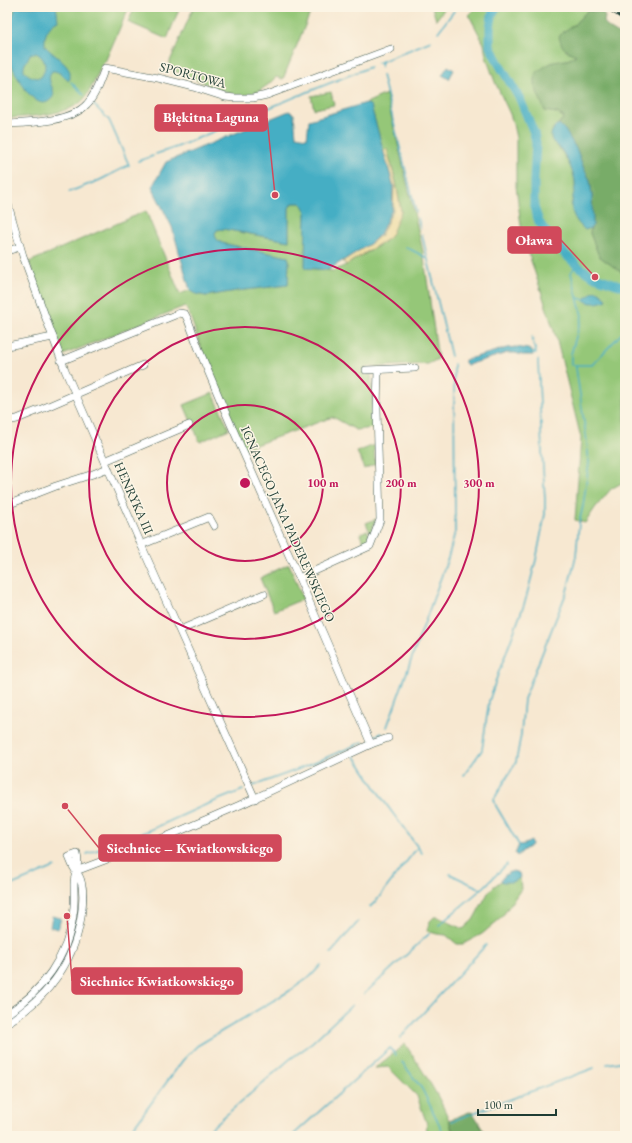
<svg xmlns="http://www.w3.org/2000/svg" width="632" height="1143" viewBox="0 0 632 1143" font-family="'EB Garamond',serif">
  <rect width="100%" height="100%" fill="#fcf5e5"/>
  <filter id="ink" filterUnits="userSpaceOnUse"><feTurbulence type="fractalNoise" baseFrequency=".025" numOctaves="2"/><feDisplacementMap in="SourceGraphic" scale="8" xChannelSelector="R" yChannelSelector="G"/><feConvolveMatrix kernelMatrix="1 2 1 2 8 2 1 2 1" color-interpolation-filters="sRGB"/></filter>
  <filter id="wash" filterUnits="userSpaceOnUse"><feTurbulence type="fractalNoise" baseFrequency=".012" numOctaves="4" result="noise"/><feDisplacementMap in="SourceGraphic" scale="16" xChannelSelector="R" yChannelSelector="G"/><feGaussianBlur stdDeviation="0.9" result="paint"/><feColorMatrix in="noise" values="0 0 0 0 0 0 0 0 0 0 0 0 0 0 0 0 0 1.4 0 .05"/><feComposite in="paint" operator="in"/></filter>
  <g filter="url(#wash)">
    <rect width="100%" height="100%" fill="#f7e8d1"/>
    <g fill="#95c778" stroke="#5a8256">
      <path d="M7,7H129L105,62L103,63C97,75 92,89 84,99C71,115 27,117 7,118Z"/>
      <path d="M135,7H180L167,39L128,22Z"/>
      <path d="M194,7H309L308,10L311,11L283,79L276,77L269,84L259,91L247,95H234L167,68L192,11Z"/>
      <path d="M432,7H446L436,20Z"/>
      <path d="M476,7H587L593,11H587L574,25L563,32L566,51L576,54C570,60 566,61 558,60L545,111L557,113L564,118L553,128L552,140C563,151 577,173 575,188C575,194 573,199 571,204L585,230L591,228L590,233L599,256L625,275V481L611,489L595,508L585,523L575,520L581,438L556,337L522,233L516,186V138L513,124L510,114L495,82L486,57L484,44L469,15Z"/>
      <path d="M331,92L334,105L314,109L311,96Z"/>
      <path d="M386,94L423,251L438,359L428,364L365,367V373L371,375L374,428L356,430L333,417L244,449L214,383L211,363L203,353L190,316L185,306L63,355L29,262L146,211L180,294L190,290L196,294L206,296L236,291L288,285L289,260L288,257L221,243L216,239L215,233L217,230L223,229L289,241V208L292,203H301L306,211L305,268L333,271L346,265L383,243L401,211L396,182L387,149L383,150L371,106L366,103Z"/>
      <path d="M213,393L229,429L200,442L184,405Z"/>
      <path d="M374,445L375,464L364,469L361,462L363,461L362,460H361L357,452Z"/>
      <path d="M376,519L371,532H370L366,523Z"/>
      <path d="M367,530L370,537L368,543L365,545L360,534Z"/>
      <path d="M289,564L303,599L274,611L260,578Z"/>
      <path d="M508,876L520,878L521,889L501,918L482,934L463,944H457L446,935L437,934L427,931L430,921L434,917H438L463,929L473,920L488,893L493,887Z"/>
      <path d="M405,1044C417,1062 454,1116 452,1136H426L427,1124L417,1096L388,1067L375,1068Z"/>
    </g>
    <g fill="#78ac68" stroke="#4c744e">
      <path d="M587,11H599L603,13L605,17L604,22L609,28L625,38V275L599,256L590,233L591,228L593,225L592,196L590,180L584,169L577,150L565,130L559,124L564,117L557,113L545,111L535,87V74C540,70 546,65 551,63C561,59 567,63 576,55C564,49 563,50 559,37L563,32L574,25Z"/>
      <path d="M472,1111L487,1136H452L453,1132L449,1120Z"/>
    </g>
    <path fill="#eeda9e" stroke="#868c69" d="M387,149L396,183L401,211L392,233L389,238L346,265L343,261L371,243L381,235L393,210L394,186L383,150Z"/>
    <g fill="#45aec4" stroke="#32767c" fill-rule="evenodd">
      <path d="M16,7H56L57,11L58,21C48,26 44,34 45,46C51,53 67,63 70,72C70,74 70,77 70,79L68,81C66,77 57,70 52,71C43,83 62,92 49,101C33,113 11,67 8,55C7,53 7,49 7,46C6,31 11,21 16,7ZM36,53C46,58 48,69 40,78C32,78 20,73 25,64C26,61 29,58 30,54Z"/>
      <path d="M493,7H501L494,19L492,28L488,27V15Z"/>
      <path d="M448,66L454,70L449,79L442,75Z"/>
      <path d="M366,103L371,106L393,185L392,209L380,234L371,243L328,270L305,268L306,212L301,203H292L289,208V241L223,229L217,230L215,233L216,239L222,243L288,257L289,260L288,285L236,291L206,296L196,294L190,290L172,227L152,187L166,162L289,111L294,114L296,136L307,138L309,120Z"/>
      <path d="M559,124L565,130L577,150L584,169L590,180L592,196V203L593,218V225L591,228L585,230C577,223 570,213 572,203C573,190 578,188 573,173C570,165 565,155 560,148C558,146 555,144 553,142C548,135 553,128 559,124Z"/>
      <path d="M597,291L601,293L607,300C600,303 590,305 584,300L593,292Z"/>
      <path d="M516,347L528,349L532,351L533,355H522L515,353H507L467,365L465,363V360L468,359L507,348Z"/>
      <path d="M531,841L532,845L524,850L517,856L515,854L519,845L525,844Z"/>
      <path d="M513,871L519,873L520,877C516,883 509,882 502,882L501,880C504,875 508,873 513,871Z"/>
      <path d="M52,916L61,918L58,929L50,927Z"/>
    </g>
    <g fill="none" stroke-linecap="round" stroke-linejoin="round">
      <g stroke="#45aec4" stroke-width="1.5">
        <path d="M438,32L454,11"/>
        <path d="M378,63L431,41"/>
        <path d="M381,67L382,61"/>
        <path d="M382,75L416,212"/>
        <path d="M71,82L84,95"/>
        <path d="M156,154L177,147L295,97L370,67"/>
        <path d="M138,161L153,156"/>
        <path d="M69,192L100,180L129,165L109,120L93,104"/>
        <path d="M418,218L420,228"/>
        <path d="M422,235L451,356"/>
        <path d="M406,247L427,258"/>
        <path d="M578,298L585,300"/>
        <path d="M532,337L536,353H532"/>
        <path d="M575,365H592L622,333L625,332"/>
        <path d="M7,512L14,509"/>
        <path d="M387,727L448,558L455,532L454,364"/>
        <path d="M375,736L382,733"/>
        <path d="M354,755L386,804L422,853"/>
        <path d="M464,775L482,750L489,701L498,674L505,656L525,602L536,560L545,514V499L542,452L538,360"/>
        <path d="M253,786L299,769L363,742"/>
        <path d="M519,845L496,806L494,799L516,762L521,734L524,699L567,591L576,556L579,523L583,506L589,463L587,442L576,368L575,365H571V354L582,316L571,273L576,264"/>
        <path d="M87,854L150,830L203,806L243,790"/>
        <path d="M450,874L481,889"/>
        <path d="M7,887L55,867"/>
        <path d="M370,907L377,900L417,848"/>
        <path d="M439,925L485,886L507,864"/>
        <path d="M331,953L358,922"/>
        <path d="M364,994L429,934"/>
        <path d="M400,1038L486,945"/>
        <path d="M402,1062L422,1089L445,1136"/>
        <path d="M607,1064L625,1061"/>
        <path d="M452,1121L594,1068"/>
        <path d="M127,1136L183,1060L197,1046L291,990L311,976L321,965"/>
        <path d="M202,1136L290,1059L307,1047L352,1005"/>
        <path d="M292,1136L390,1048L396,1055"/>
      </g>
      <path stroke="#45aec4" stroke-width="9" d="M497,7L493,12L490,27V46L499,64L520,99L534,133L536,143L534,180V207L539,222L549,236L566,255L579,267L595,277L619,285H625"/>
    </g>
  </g>
  <g filter="url(#ink)">
    <g fill="none" stroke-linecap="round" stroke-linejoin="round">
      <defs>
        <g id="minor">
          <path d="M7,124C30,123 71,122 87,104C96,95 100,80 105,68L158,78L194,87L225,97L235,98H253L267,95L391,49"/>
          <path d="M7,201L23,256L65,370L147,558L255,799"/>
          <path d="M7,251L20,247"/>
          <path d="M7,346L53,337"/>
          <path d="M61,361L175,315L179,313L185,314L188,320L200,352L224,409L299,578L371,744"/>
          <path d="M366,370L415,368"/>
          <path d="M7,421L17,419L44,408L143,365"/>
          <path d="M105,461L189,425"/>
          <path d="M7,505L56,486L93,474L108,468"/>
          <path d="M141,545L209,517L214,526"/>
          <path d="M299,578L370,546L380,520L377,409L378,370"/>
          <path d="M180,630L264,594"/>
          <path d="M76,871L168,836L240,805L371,744L388,738"/>
          <path d="M7,1014C42,992 68,956 73,915C75,905 74,895 74,884C74,872 80,868 77,854L69,857C71,861 72,865 74,868C77,873 80,876 81,881C84,891 83,900 82,909C77,959 49,997 7,1023"/>
        </g>
      </defs>
      <use href="#minor" stroke="#3f574c" stroke-width="8"/>
      <use href="#minor" stroke="#fff" stroke-width="7"/>
      <defs>
        <path id="rail" d="M606,7L625,20"/>
      </defs>
      <use href="#rail" stroke="#1f3d34" stroke-width="3"/>
      <use href="#rail" stroke="#fcf5e5" stroke-width="1.5" stroke-dasharray="4.5" stroke-linecap="butt"/>
    </g>
  </g>
  <g fill="none" stroke="#c2185b" stroke-width="2">
    <circle cx="245" cy="483" r="78"/>
    <circle cx="245" cy="483" r="156"/>
    <circle cx="245" cy="483" r="234"/>
  </g>
  <g text-anchor="middle" dominant-baseline="central" stroke-width="3" stroke-linejoin="round" paint-order="stroke">
    <g font-size="13" fill="#1f3d34" stroke="#fcf5e5">
      <text transform="translate(193 75) rotate(15)">SPORTOWA</text>
      <text transform="translate(134 498) rotate(66)">HENRYKA III</text>
      <text transform="translate(288 524) rotate(66)">IGNACEGO JANA PADEREWSKIEGO</text>
    </g>
  </g>
  <circle cx="245" cy="483" r="6" fill="#c2185b" stroke="#fcf5e5" stroke-width="2"/>
  <g font-size="12" text-anchor="middle" font-weight="bold" fill="#c2185b" stroke="#fcf5e5" stroke-width="3" stroke-linejoin="round" paint-order="stroke">
    <text x="323" y="487">100 m</text>
    <text x="401" y="487">200 m</text>
    <text x="479" y="487">300 m</text>
  </g>
  <path fill="none" stroke="#d1495b" stroke-width="1.5" d="M275 195L267 118M595 277L561 240M65 806L99 848M67 916L72 981"/>
  <g fill="#d1495b" stroke="#fcf5e5" stroke-width="1.5">
    <circle cx="275" cy="195" r="4"/>
    <circle cx="595" cy="277" r="4"/>
    <circle cx="65" cy="806" r="4"/>
    <circle cx="67" cy="916" r="4"/>
  </g>
  <g fill="#d1495b" stroke="#d1495b" stroke-width="1.5">
    <rect x="155" y="105" width="112" height="26" rx="4"/>
    <rect x="508" y="227" width="53" height="26" rx="4"/>
    <rect x="99" y="835" width="182" height="26" rx="4"/>
    <rect x="72" y="968" width="170" height="26" rx="4"/>
  </g>
  <g font-size="14" text-anchor="middle" font-weight="bold" fill="#fff">
    <text x="211" y="122">Błękitna Laguna</text>
    <text x="534" y="245">Oława</text>
    <text x="190" y="853">Siechnice – Kwiatkowskiego</text>
    <text x="157" y="986">Siechnice Kwiatkowskiego</text>
  </g>
  <rect width="632" height="1143" fill="none" stroke="#fcf5e5" stroke-width="24"/>
  <path d="M478 1109v6h78v-6" fill="none" stroke="#1f3d34" stroke-width="2"/>
  <text x="484" y="1109" font-size="12" fill="#1f3d34" stroke="#fcf5e5" stroke-width="3" paint-order="stroke">100 m</text>
</svg>
